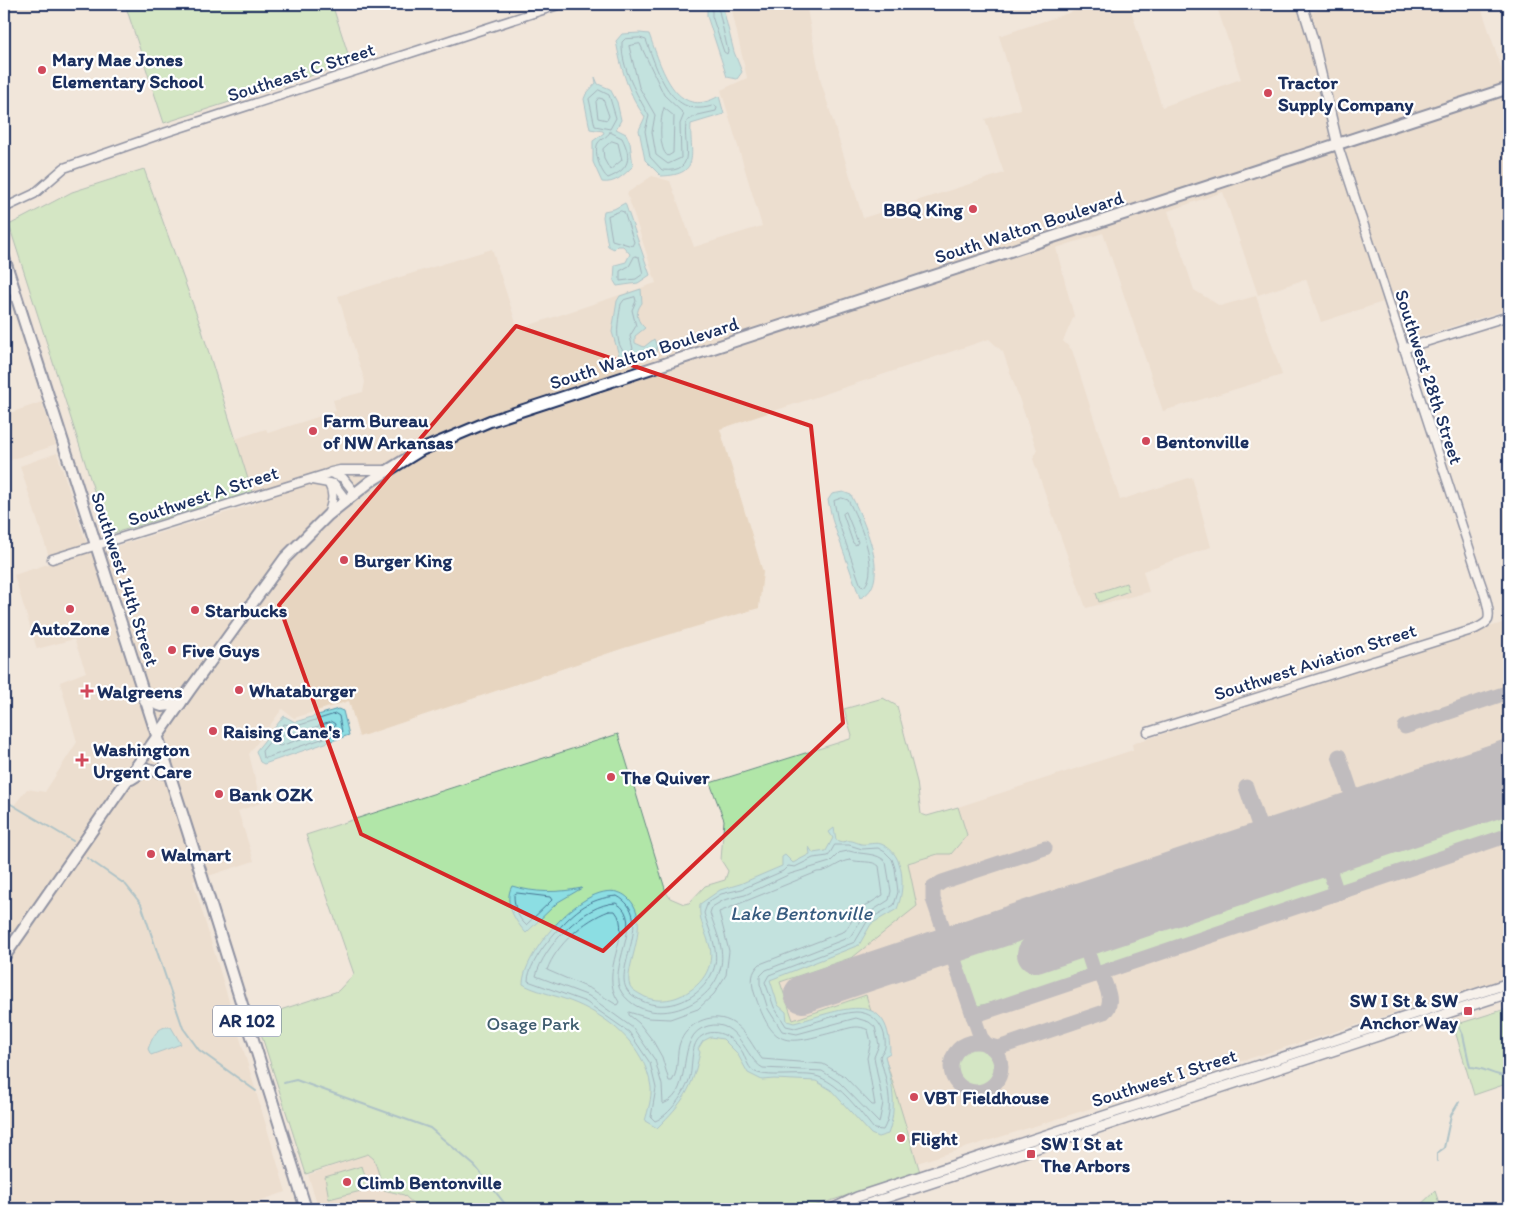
<svg xmlns="http://www.w3.org/2000/svg" width="1513" height="1213" viewBox="0 0 1513 1213" font-family="Itim,sans-serif">
  <rect width="100%" height="100%" fill="#f1e6da"/>
  <filter id="ink" filterUnits="userSpaceOnUse"><feTurbulence type="fractalNoise" baseFrequency=".02" numOctaves="2"/><feDisplacementMap in="SourceGraphic" scale="10" xChannelSelector="R" yChannelSelector="G"/><feConvolveMatrix kernelMatrix="1 2 1 2 8 2 1 2 1" color-interpolation-filters="sRGB"/></filter>
  <g filter="url(#ink)">
    <g fill="#e7d5c0">
      <path d="M727,4H806L821,82L863,218L1004,173L985,119L1021,109L999,36L1096,4H1129L1162,107L1241,79L1216,4H1295L1299,17L1337,4H1480L1506,82H1509V309L1396,344L1383,302L1321,322L1306,279L1258,295L1223,192L1168,211L1194,290L1220,306L1256,296L1282,375L1163,411L1103,233L1056,248L1074,316L1063,341L1072,350L1120,500L1192,477L1211,547L1143,571L1149,592L1086,608L1033,459L1037,450L1003,352L989,339L720,429L763,572L759,608L624,648L359,737L349,701L294,718L282,709L249,754L261,803L238,811L254,861L193,881L286,1192L234,1209H4V818L27,789L45,792L77,742L60,682L86,672L74,639L37,649L14,575L51,563L20,466L57,453L90,554L255,504L235,439L266,429L268,433L336,411L333,400L363,392L365,382L338,296L492,249L518,329L656,283L627,193L652,176L670,181L694,247L762,226L721,90L747,78L731,6Z"/>
      <path d="M42,402L56,445L4,462V415Z"/>
      <path d="M1505,622L1509,635V977L917,1163L866,995L793,1020L780,982L853,957L908,864L938,854H951L967,835L958,807L1133,750L1132,744Z"/>
      <path d="M368,1154L374,1159L384,1190L404,1195L419,1209H319L308,1175Z"/>
    </g>
    <g fill="#b1e6a8" stroke="#668a83">
      <path d="M125,4H332L351,63L164,123Z"/>
      <path d="M144,169L200,324L252,492L114,533L108,531L105,525L9,225L72,192Z"/>
      <path d="M1126,583L1129,591L1099,602L1096,593Z"/>
      <path d="M883,698L897,706L917,782L921,814L927,816L958,807L967,835L951,854H938L908,863L917,906L853,957L780,982L793,1020L866,995L920,1172L805,1209H419L404,1195L384,1190L374,1159L368,1154L306,1174L256,1018L338,991L354,974L306,835L618,734L666,892L670,898L684,904L689,903L705,886L725,880L728,871L721,860L724,820L710,783L850,739L852,735L844,709Z"/>
      <path d="M1509,766V831L1011,998L978,1006C969,993 959,975 962,959L983,943Z"/>
      <path d="M1509,1008V1083L1474,1095L1452,1021L1458,1019L1461,1023Z"/>
      <circle cx="976" cy="1067" r="21"/>
      <path d="M362,1166L369,1189L329,1199L325,1177Z"/>
      <path d="M1435,1191L1439,1203L1432,1209H1416Z"/>
    </g>
    <g fill="#8cdee3" stroke="#5f98ae">
      <path d="M709,4H720L723,8L734,52L742,72L737,79L727,77L707,16V6Z"/>
      <path d="M640,33L649,34C661,66 675,122 719,96L724,114L691,124C689,152 703,175 661,176L645,160L639,130L645,117C628,94 621,68 616,41L622,34Z"/>
      <path d="M595,77L598,84L610,89L617,102L621,120L616,129L626,134L630,143L633,166C624,175 615,184 602,182L593,162V141L604,133L603,131L590,129L584,99L586,94L596,83Z"/>
      <path d="M625,203L650,275L638,283L617,286L614,281L615,265L626,262L630,254L623,246H617L614,249L608,246L603,217L604,211L614,209Z"/>
      <path d="M641,289L642,303C635,312 636,320 645,328L635,336V343L644,347L654,339L657,347L656,352L636,354L625,359L619,355L612,332L617,301L620,296Z"/>
      <path d="M843,492L851,495C862,517 894,584 860,598L833,522L828,500L832,494Z"/>
      <path d="M338,709L343,711L349,735L264,764L260,762L256,751L284,716L295,722Z"/>
      <path d="M834,828L836,840L843,842C851,839 854,842 861,844C868,845 875,842 881,844C906,853 905,890 897,909L871,924L859,945L770,980L778,1005L786,1012L787,1021L794,1023C837,1012 890,985 890,1053L885,1056C892,1083 898,1107 888,1134L878,1137L871,1134L831,1090L816,1081L774,1079L762,1080L748,1073L737,1053L723,1039L711,1037L703,1041L698,1049L700,1052C692,1090 684,1101 657,1128L645,1121C648,1110 652,1098 651,1087C645,1045 607,1015 570,1001C558,996 531,990 523,984C523,949 603,858 633,904C649,929 623,970 630,986C633,991 640,994 645,997C654,1001 665,1001 675,998C696,991 715,972 710,947C706,932 698,920 700,904L720,890L740,884L782,866V857L785,855L793,863L810,854L809,847L813,853L826,851L833,838L829,832Z"/>
      <path d="M512,886C535,893 557,893 582,888L558,902L526,933C515,921 503,902 512,886Z"/>
      <path d="M165,1027H171L181,1044L151,1055L148,1049C152,1039 155,1030 165,1027Z"/>
    </g>
    <g fill="none" stroke-linecap="round" stroke-linejoin="round">
      <g stroke="#487593" stroke-width="1">
        <path d="M715,6L719,11L728,51L727,54L724,52L712,16V8Z"/>
        <path d="M640,38L646,40C658,72 671,121 715,105L717,108L716,111L698,115L687,121C680,140 701,174 662,170L650,157L645,131L649,116C637,94 621,69 622,42L625,39Z"/>
        <path d="M640,44L664,95L684,114L680,124L681,158L668,164L656,155L652,132L655,115L639,87L629,46Z"/>
        <path d="M599,90L609,95L616,118L610,129L595,126L589,99Z"/>
        <path d="M599,98L603,99L609,116L607,120L598,118L596,102Z"/>
        <path d="M664,108L674,116L673,153L668,156C658,150 660,117 664,108Z"/>
        <path d="M610,132L622,138C632,158 630,169 608,178C601,173 593,152 598,143C601,138 607,138 610,132Z"/>
        <path d="M612,141L618,143L622,160L610,170L604,159L603,149Z"/>
        <path d="M621,211L624,212L634,242L632,246L612,240L608,216Z"/>
        <path d="M635,256L639,257L643,274L636,279L620,281V271L629,266Z"/>
        <path d="M635,297L636,301L632,310L636,326L630,336L633,349L627,354C612,345 619,317 621,304L624,300Z"/>
        <path d="M842,498L848,500C858,519 881,569 864,587L861,586L838,521L834,501Z"/>
        <path d="M846,512L858,542L856,545L853,543L843,514Z"/>
        <path d="M336,714L339,716L342,732L266,758L263,757L262,751L284,724L296,726Z"/>
        <path d="M332,722L335,724L334,728L280,746L277,745L286,731L297,733Z"/>
        <path d="M835,845H849L862,849L878,848L885,852L892,859L895,868L898,892L894,905L868,920L855,942L769,975L765,982L774,1007L786,1026L795,1028C811,1024 842,1012 856,1012C875,1012 887,1029 885,1047C885,1051 881,1052 880,1057C886,1080 896,1108 883,1130L874,1129C859,1111 842,1086 819,1077C803,1071 764,1080 752,1070C748,1066 745,1058 743,1053C735,1039 717,1026 702,1036C690,1043 693,1064 690,1077C686,1092 669,1116 655,1121L651,1117L656,1088L650,1063L629,1032L586,1002L528,981C528,960 564,920 580,909C591,901 604,897 617,896C655,917 615,965 626,988C629,994 635,997 640,1000C667,1014 701,999 713,971C721,953 709,931 704,913L708,902L721,894L742,889L783,871L788,866L795,867L813,858L828,856Z"/>
        <path d="M849,851C862,855 877,852 886,862L891,891L889,900L864,916L850,937L766,970L760,976V984L768,1009L782,1031L797,1034L856,1018L869,1022L875,1027L879,1045L874,1057L883,1103L879,1123L839,1082L822,1071L763,1068C745,1059 739,1018 708,1026C673,1034 696,1092 663,1104L662,1085L655,1060L633,1028L589,996L536,976C543,947 584,904 616,903C647,920 605,970 622,993C647,1028 706,1010 719,973C727,952 716,932 710,913L712,907L724,900L745,895L790,874L830,862L839,853Z"/>
        <path d="M850,860C859,863 873,860 879,866L883,895L859,910L845,931L760,964C751,972 751,981 754,992C774,1053 787,1044 842,1030C852,1027 859,1025 868,1030L871,1042L867,1058L875,1105H872L844,1076L823,1064L762,1059C753,1047 747,1032 733,1023C714,1011 690,1021 681,1040C675,1053 680,1069 672,1081H669L662,1057L653,1041L639,1023L629,1015V1012L648,1018L670,1019L698,1009L714,994L726,975L729,951L719,912L817,872C831,872 838,861 850,860Z"/>
        <path d="M517,893L550,897L552,900L526,925C517,917 514,906 514,895Z"/>
        <path d="M609,911H615C634,934 597,971 619,1002L617,1005L591,989L547,970C556,945 584,920 609,911Z"/>
      </g>
      <g stroke="#5f98ae" stroke-width="2">
        <path d="M4,800L73,841"/>
        <path d="M87,858L126,885L141,904L183,1028L199,1050L256,1091"/>
        <path d="M1459,1027L1463,1035L1470,1067C1484,1067 1495,1077 1509,1076"/>
        <path d="M284,1083L296,1080L430,1128L475,1166L509,1209"/>
        <path d="M1437,1161V1153L1444,1148L1451,1115L1459,1102"/>
      </g>
      <g stroke="#868a9c" stroke-width="15">
        <path d="M1405,727L1509,692"/>
        <path d="M1339,756L1368,842"/>
        <path d="M1246,787L1264,840"/>
        <path d="M1045,848L942,882L933,888V899L981,1038L987,1045L998,1048L1104,1012C1116,1003 1105,985 1101,973"/>
        <path d="M1325,857L1337,893"/>
        <path d="M1083,938L1095,975"/>
        <path d="M973,1016L1509,835"/>
        <circle cx="976" cy="1067" r="25"/>
      </g>
      <g stroke="#868a9c" stroke-width="38">
        <path d="M1036,954L1509,795"/>
        <path d="M803,994L1509,758"/>
      </g>
      <defs>
        <g id="tertiary">
          <path d="M636,4H638"/>
          <path d="M4,208L34,194L64,168L167,132L561,4"/>
          <path d="M1403,349L1509,316"/>
          <path d="M331,472L340,470H388"/>
          <path d="M312,480L334,484L346,500"/>
          <path d="M328,515C332,503 335,495 329,484"/>
          <path d="M52,559L330,473L343,478L355,493"/>
          <path d="M1148,732L1475,629C1479,627 1486,624 1488,620C1492,609 1479,580 1476,569L1338,146"/>
        </g>
        <g id="secondary">
          <path d="M1302,4L1313,40L1338,146"/>
          <path d="M832,1209L857,1197L1509,983"/>
          <path d="M852,1209L1509,993"/>
        </g>
        <g id="primary">
          <path d="M4,258L188,832L306,1209"/>
          <path d="M145,700L162,706L180,704"/>
          <path d="M131,779L147,769L169,774"/>
          <path d="M4,957L189,691L285,558L328,515L371,481L421,450L490,421L1509,88"/>
        </g>
      </defs>
      <use href="#tertiary" stroke="#1b2f5e" stroke-width="11"/>
      <use href="#secondary" stroke="#1b2f5e" stroke-width="12"/>
      <use href="#primary" stroke="#1b2f5e" stroke-width="14"/>
      <use href="#tertiary" stroke="#fff" stroke-width="8"/>
      <use href="#secondary" stroke="#fff" stroke-width="9"/>
      <use href="#primary" stroke="#fff" stroke-width="10"/>
    </g>
  </g>
  <path d="M0 0H1513V1213H0ZM516,326L811,426L843,723L603,951L361,834L279,605Z" fill="#f1e6da" fill-opacity=".55" fill-rule="evenodd"/>
  <path fill="none" stroke="#d62828" stroke-width="4" stroke-linejoin="round" d="M516,326L811,426L843,723L603,951L361,834L279,605Z"/>
  <g fill="#d1495b" stroke="#fff" stroke-width="2">
    <circle cx="42" cy="70" r="5"/>
    <circle cx="1268" cy="93" r="5"/>
    <circle cx="973" cy="209" r="5"/>
    <circle cx="313" cy="431" r="5"/>
    <circle cx="1146" cy="441" r="5"/>
    <circle cx="344" cy="560" r="5"/>
    <circle cx="70" cy="609" r="5"/>
    <circle cx="195" cy="610" r="5"/>
    <circle cx="172" cy="650" r="5"/>
    <circle cx="239" cy="690" r="5"/>
    <path d="M84.5 683.5h5v5h5v5h-5v5h-5v-5h-5v-5h5z"/>
    <circle cx="213" cy="731" r="5"/>
    <path d="M79.5 752.5h5v5h5v5h-5v5h-5v-5h-5v-5h5z"/>
    <circle cx="611" cy="777" r="5"/>
    <circle cx="219" cy="794" r="5"/>
    <circle cx="151" cy="854" r="5"/>
    <rect x="1463" y="1006" width="10" height="10" rx="2.5"/>
    <circle cx="914" cy="1097" r="5"/>
    <circle cx="901" cy="1138" r="5"/>
    <rect x="1026" y="1149" width="10" height="10" rx="2.5"/>
    <circle cx="347" cy="1182" r="5"/>
  </g>
  <g text-anchor="middle" dominant-baseline="central" stroke-width="4.5" stroke-linejoin="round" paint-order="stroke">
    <rect fill="#fff" stroke="#5f6d8e" stroke-width="1" x="213" y="1005.5" width="68" height="31" rx="4"/>
    <g font-size="18" font-weight="bold" fill="#1b2f5e">
      <text x="247" y="1021">AR 102</text>
    </g>
    <g font-size="19" font-weight="bold" fill="#1b2f5e" stroke="#fff" text-anchor="start">
      <text x="52" y="59">Mary Mae Jones<tspan x="52" dy="22">Elementary School</tspan></text>
      <text x="1278" y="82">Tractor<tspan x="1278" dy="22">Supply Company</tspan></text>
      <text x="963" y="209" text-anchor="end">BBQ King</text>
      <text x="323" y="420">Farm Bureau<tspan x="323" dy="22">of NW Arkansas</tspan></text>
      <text x="1156" y="441">Bentonville</text>
      <text x="354" y="560">Burger King</text>
      <text x="205" y="610">Starbucks</text>
      <text x="70" y="628" text-anchor="middle">AutoZone</text>
      <text x="182" y="650">Five Guys</text>
      <text x="249" y="690">Whataburger</text>
      <text x="97" y="691">Walgreens</text>
      <text x="223" y="731">Raising Cane's</text>
      <text x="93" y="749">Washington<tspan x="93" dy="22">Urgent Care</tspan></text>
      <text x="621" y="777">The Quiver</text>
      <text x="229" y="794">Bank OZK</text>
      <text x="161" y="854">Walmart</text>
      <text x="1458" y="1000" text-anchor="end">SW I St &amp; SW<tspan x="1458" dy="22">Anchor Way</tspan></text>
      <text x="924" y="1097">VBT Fieldhouse</text>
      <text x="911" y="1138">Flight</text>
      <text x="1041" y="1143">SW I St at<tspan x="1041" dy="22">The Arbors</tspan></text>
      <text x="357" y="1182">Climb Bentonville</text>
    </g>
    <g font-size="19" fill="#1b2f5e" stroke="#fff">
      <text transform="translate(301 72) rotate(-18)">Southeast C Street</text>
      <text transform="translate(1029 227) rotate(-18)">South Walton Boulevard</text>
      <text transform="translate(644 353) rotate(-18)">South Walton Boulevard</text>
      <text transform="translate(1429 377) rotate(72)">Southwest 28th Street</text>
      <text transform="translate(203 496) rotate(-18)">Southwest A Street</text>
      <text transform="translate(125 579) rotate(72)">Southwest 14th Street</text>
      <text transform="translate(1315 662) rotate(-18)">Southwest Aviation Street</text>
      <text transform="translate(1164 1078) rotate(-18)">Southwest I Street</text>
    </g>
    <g font-size="19" fill="#405d70" stroke="#fff">
      <text x="533" y="1023">Osage Park</text>
    </g>
    <g font-size="20" font-style="italic" fill="#375b7f" stroke="#fff">
      <text x="801" y="913">Lake Bentonville</text>
    </g>
  </g>
  <rect width="1513" height="1213" fill="none" stroke="#fff" stroke-width="20"/>
  <rect x="10" y="10" width="1493" height="1193" fill="none" stroke="#1b2f5e" stroke-width="2" filter="url(#ink)"/>
</svg>
